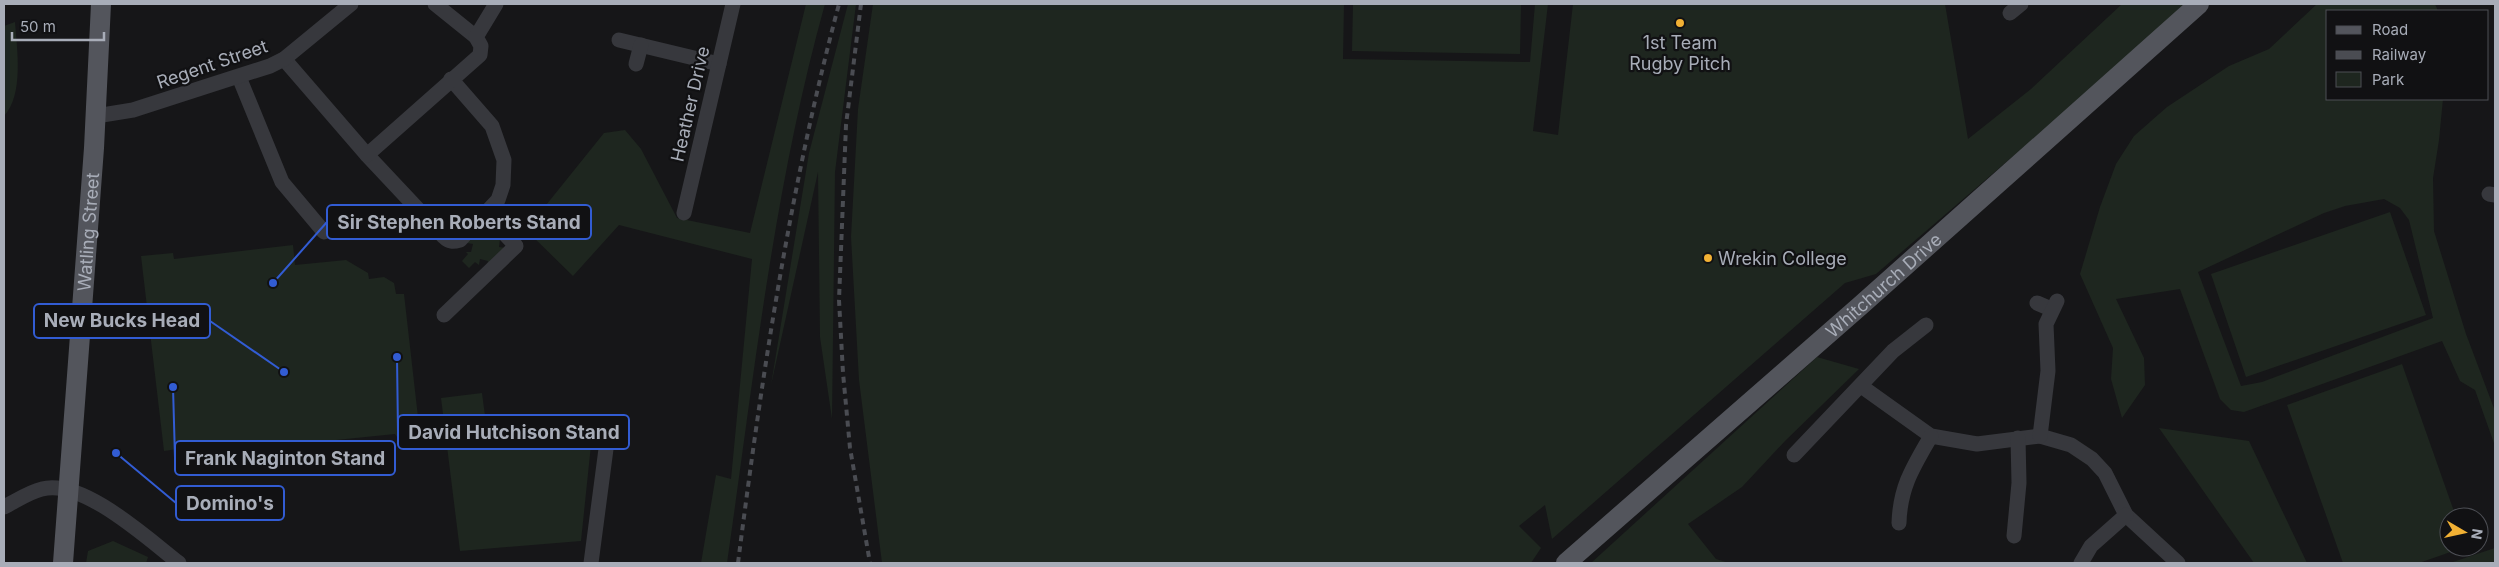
<svg xmlns="http://www.w3.org/2000/svg" width="2499" height="567" viewBox="0 0 2499 567" font-family="Inter,sans-serif">
  <rect width="100%" height="100%" fill="#161618"/>
  <g fill="#1e261f" fill-rule="evenodd">
    <path d="M806,4H825C774,186 754,376 727,563H701L716,475L731,479L752,259L619,225L573,276L526,230L604,133L625,130L641,149L677,218L750,233Z"/>
    <path d="M848,4H856L835,172L832,419L820,337L818,172L771,385L809,153Z"/>
    <path d="M873,4H1344L1343,59L1530,62L1535,4H1548L1533,131L1558,135L1573,4H1945L1968,139L2031,89L2122,4H2190L1876,274L1845,283L1552,539L1545,505L1519,526L1541,548L1531,563H882L859,380L851,237L858,109Z"/>
    <path d="M1353,4H1521L1520,54L1352,51Z"/>
    <path d="M2317,4H2435L2438,11H2328V99H2443L2439,140L2433,178L2434,231L2466,334L2495,411V446L2475,390L2460,381L2442,341L2244,412L2231,410L2220,399L2180,289L2116,299L2144,358L2145,385L2122,418L2111,379L2113,348L2080,274L2100,207L2116,164L2134,136L2167,107L2229,66L2269,49ZM2384,199L2400,208L2409,220L2433,318L2262,382L2241,386L2198,272L2324,213L2345,206Z"/>
    <path d="M15,22C17,49 24,95 4,116V26Z"/>
    <path d="M2390,212L2426,315L2246,377L2211,274Z"/>
    <path d="M486,225L485,230L493,232L500,239L499,247L506,248L487,265L488,261L480,259L479,265L475,262L469,268L462,261L468,254L466,252H471L473,244L467,243Z"/>
    <path d="M293,245L295,265L346,260L368,273L369,279L384,277L394,283L396,294H404L418,417L406,418L408,433L401,440L397,437L395,434L336,440L337,452L254,462L252,451L191,458L186,465L179,459L178,449L164,451L141,256L173,253L174,259Z"/>
    <path d="M1817,357L1859,369L1785,441L1742,487L1688,524L1716,559L1729,563H1591Z"/>
    <path d="M2402,364L2456,517H2449V547H2465L2419,563H2343L2287,405Z"/>
    <path d="M482,393L489,446L591,445L581,541L460,551L441,398Z"/>
    <path d="M2159,428L2249,441L2307,563H2254Z"/>
    <path d="M113,541L148,557L146,563H86L88,551Z"/>
    <path d="M2495,548V563H2450Z"/>
  </g>
  <g fill="none" stroke-linecap="round" stroke-linejoin="round">
    <g stroke="#37383d" stroke-width="15">
      <path d="M435,4L476,37"/>
      <path d="M2010,13L2021,4"/>
      <path d="M619,40L719,64"/>
      <path d="M284,59L367,155L444,237C449,242 453,242 460,240L498,200L503,185L504,160L492,126L451,79"/>
      <path d="M636,64L641,45"/>
      <path d="M239,77L282,182L324,232"/>
      <path d="M96,116L133,110L270,66L284,59L351,4"/>
      <path d="M367,155L480,55L481,46L476,37L496,4"/>
      <path d="M2489,194L2495,195"/>
      <path d="M684,213L733,4"/>
      <path d="M2037,303L2051,309"/>
      <path d="M444,315L516,246L486,214"/>
      <path d="M1861,386L1931,436L1977,444L2040,436L2071,445L2092,459L2105,473L2126,515L2178,563"/>
      <path d="M2040,436L2048,371L2046,324L2057,301"/>
      <path d="M1794,455L1893,351L1926,325"/>
      <path d="M4,507C16,501 29,492 42,489C82,478 148,539 179,563"/>
      <path d="M1899,523C1900,487 1913,467 1931,436"/>
      <path d="M2014,536L2019,483L2018,438"/>
      <path d="M591,563L606,449"/>
      <path d="M2081,563L2091,546L2126,515"/>
    </g>
    <g stroke="#53555c" stroke-width="20">
      <path id="s1" d="M63,563L94,148L101,4"/>
      <path id="s2" d="M1566,563L1860,306L2199,4"/>
    </g>
    <g stroke="#4a4c52" stroke-width="4" stroke-dasharray="6 5" stroke-linecap="butt">
      <path d="M861,4L846,125L839,300L843,373L850,448L870,563"/>
      <path d="M738,563C762,375 790,187 839,4"/>
    </g>
  </g>
  <g fill="#f2b134" stroke="#111113" stroke-width="2">
    <circle cx="1680" cy="23" r="5"/>
    <circle cx="1708" cy="258" r="5"/>
  </g>
  <g text-anchor="middle" dominant-baseline="central" stroke-width="4.5" stroke-linejoin="round" paint-order="stroke">
    <g font-size="18" fill="#a8adb8" stroke="#111113">
      <text x="1680" y="42">1st Team<tspan x="1680" dy="21">Rugby Pitch</tspan></text>
      <text x="1718" y="258" text-anchor="start">Wrekin College</text>
    </g>
    <g font-size="18" fill="#a8adb8" stroke="#111113">
      <text transform="translate(212 64) rotate(-19)">Regent Street</text>
      <text transform="translate(690 104) rotate(-77)">Heather Drive</text>
      <text stroke="none"><textPath href="#s1" startOffset="332">Watling Street</textPath></text>
      <text stroke="none"><textPath href="#s2" startOffset="422">Whitchurch Drive</textPath></text>
    </g>
  </g>
  <path fill="none" stroke="#325cd3" stroke-width="2" d="M273 283L327 222M284 372L210 321M397 357L398 432M173 387L175 458M116 453L176 503"/>
  <g fill="#325cd3" stroke="#111113" stroke-width="2">
    <circle cx="273" cy="283" r="5"/>
    <circle cx="284" cy="372" r="5"/>
    <circle cx="397" cy="357" r="5"/>
    <circle cx="173" cy="387" r="5"/>
    <circle cx="116" cy="453" r="5"/>
  </g>
  <g fill="#111113" stroke="#325cd3" stroke-width="2">
    <rect x="327" y="205" width="264" height="34" rx="5"/>
    <rect x="34" y="304" width="176" height="34" rx="5"/>
    <rect x="398" y="415" width="231" height="34" rx="5"/>
    <rect x="175" y="441" width="220" height="34" rx="5"/>
    <rect x="176" y="486" width="108" height="34" rx="5"/>
  </g>
  <g font-size="19" text-anchor="middle" font-weight="bold" fill="#a8adb8">
    <text x="459" y="229">Sir Stephen Roberts Stand</text>
    <text x="122" y="327">New Bucks Head</text>
    <text x="514" y="439">David Hutchison Stand</text>
    <text x="285" y="465">Frank Naginton Stand</text>
    <text x="230" y="510">Domino's</text>
  </g>
  <rect width="2499" height="567" fill="none" stroke="#a8adb8" stroke-width="10"/>
  <rect x="2326" y="10" width="162" height="90" fill="#111113" stroke="#4d4f55"/>
  <rect x="2336" y="26" width="25" height="8" fill="#53555c" stroke="#4d4f55"/>
  <text x="2372" y="35" font-size="15" fill="#a8adb8">Road</text>
  <rect x="2336" y="51" width="25" height="8" fill="#4a4c52" stroke="#4d4f55"/>
  <text x="2372" y="60" font-size="15" fill="#a8adb8">Railway</text>
  <rect x="2336" y="72" width="25" height="15" fill="#1e261f" stroke="#4d4f55"/>
  <text x="2372" y="85" font-size="15" fill="#a8adb8">Park</text>
  <g transform="translate(2464 532) rotate(99)"><circle r="24" fill="#111113" stroke="#4d4f55"/>
  <path d="M0-4L9 19L0 12L-9 19Z" fill="#f2b134"/>
  <text y="-8" font-size="14" font-weight="bold" text-anchor="middle" fill="#a8adb8">N</text>
  </g>
  <path d="M12 32v8h92v-8" fill="none" stroke="#a8adb8" stroke-width="2.5"/>
  <text x="20" y="32" font-size="15" fill="#a8adb8" stroke="#111113" stroke-width="4" paint-order="stroke">50 m</text>
</svg>
